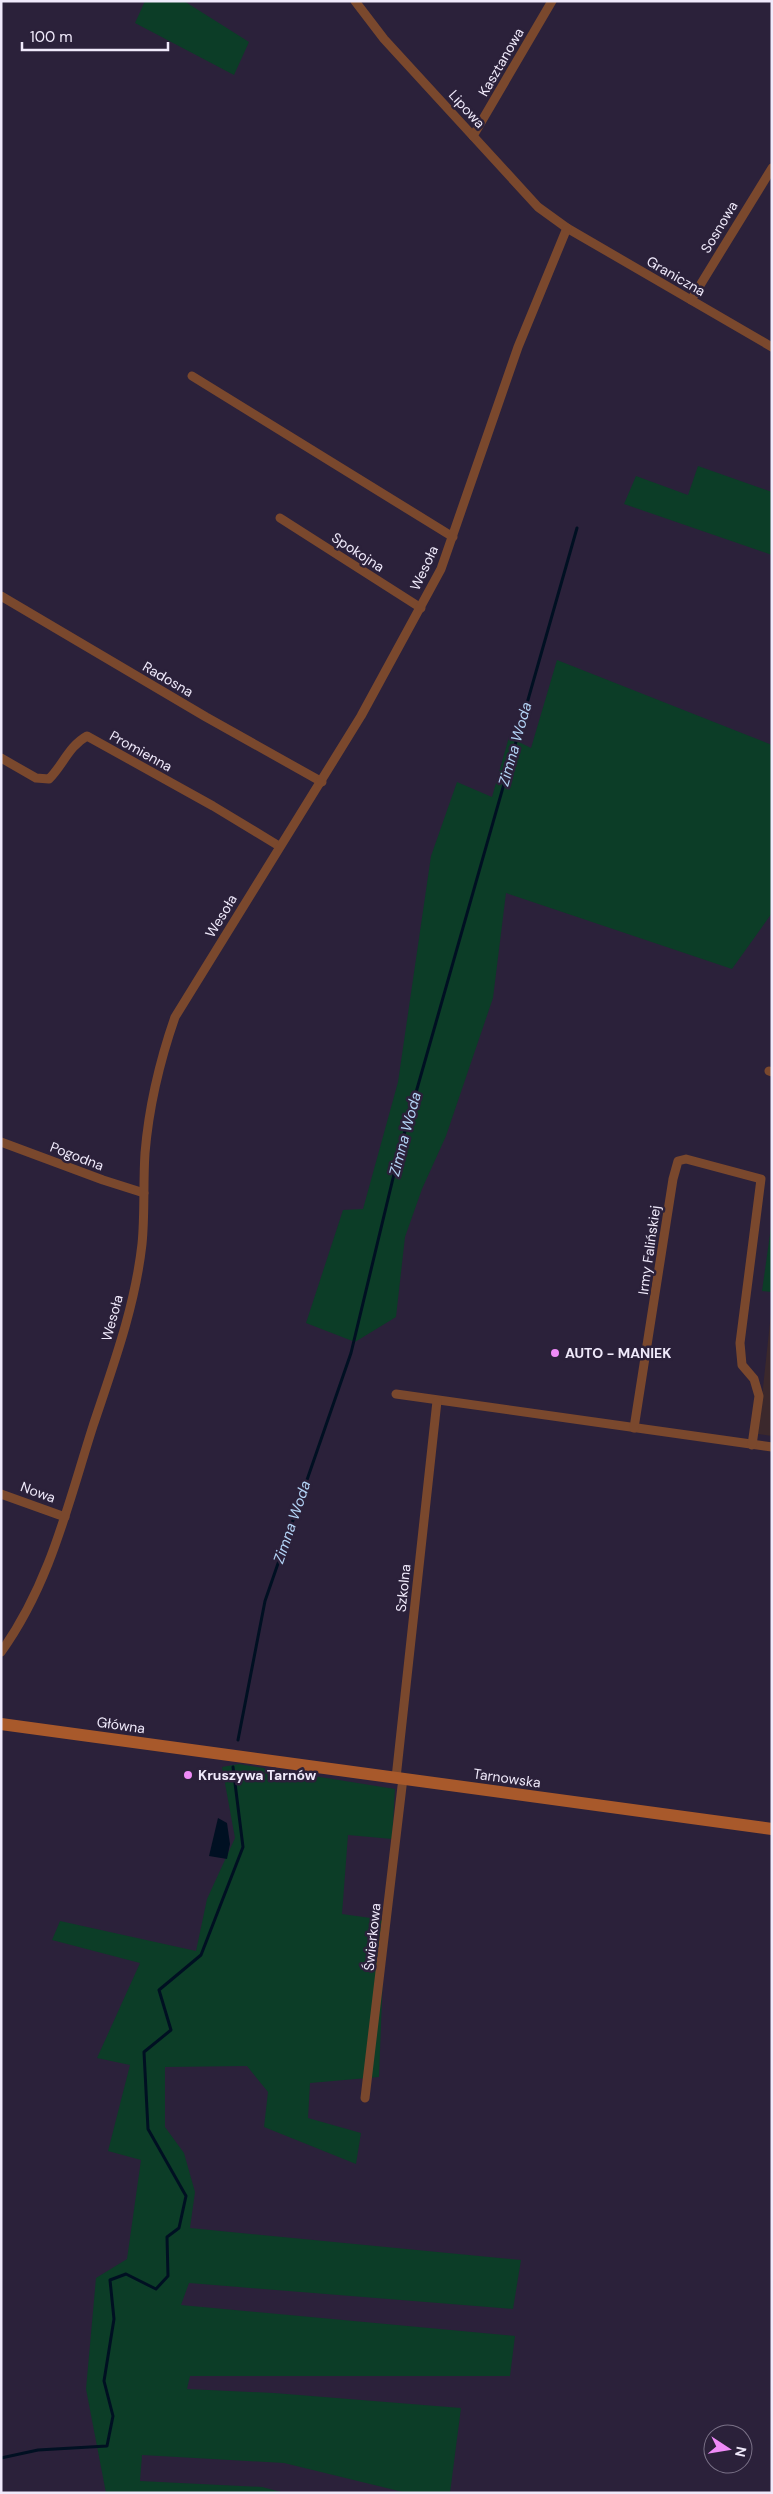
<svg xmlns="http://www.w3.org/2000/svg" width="773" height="2494" viewBox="0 0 773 2494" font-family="'DM Sans',sans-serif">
  <rect width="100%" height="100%" fill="#2b213a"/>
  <path fill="#3b282c" d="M772,1304V1436L758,1434Z"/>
  <g fill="#0c3d27">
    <path d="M145,1H184L249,42L234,75L135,23Z"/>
    <path d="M698,466L772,492V555L624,504L636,476L688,495Z"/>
    <path d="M557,660L772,745V913L732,969L506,893L493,998L446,1136L422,1189L405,1237L396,1317L355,1342L306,1323L343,1210L363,1209L398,1082L431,856L457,782L492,797L509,737L531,748Z"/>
    <path d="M772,1220V1292L762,1291Z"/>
    <path d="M239,1764L395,1789L392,1839L348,1835L342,1914L385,1920L379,2077L310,2083L308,2118L361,2133L356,2164L264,2127L268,2092L247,2066L165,2067V2127L184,2153L195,2192L190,2228L521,2260L513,2309L189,2283L181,2305L515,2336L510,2376H190L187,2389L274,2393L461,2408L450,2493H407L284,2463L142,2455L140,2481L262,2487L285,2493H106L86,2389L96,2278L127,2259L141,2160L108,2151L130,2065L97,2058L140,1963L52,1940L60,1921L196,1951L207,1899L235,1838L222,1767Z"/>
  </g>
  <path fill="#001022" d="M218,1818L227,1823L230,1844L227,1859L209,1856Z"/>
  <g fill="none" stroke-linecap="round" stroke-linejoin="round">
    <g stroke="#001022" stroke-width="3">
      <path d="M238,1740L265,1601L351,1353L401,1145L577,528"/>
      <path d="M1,2458L38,2450L107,2446L113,2416L104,2381L114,2319L110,2280L126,2274L156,2289L168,2276L167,2237L179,2228L186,2196L148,2129L144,2052L171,2030L159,1990L201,1955L243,1847L233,1767"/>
    </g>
    <g stroke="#7a482d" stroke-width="9">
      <path d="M355,1L384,39L538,207L567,228L772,347"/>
      <path d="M473,136L552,1"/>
      <path d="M691,300L772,168"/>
      <path d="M192,376L453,537"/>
      <path d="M280,518L421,608"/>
      <path d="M1,596L206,717L322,782"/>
      <path d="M1,758L36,778L49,779C63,765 69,746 87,736L213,806L279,846"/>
      <path d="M769,1071L772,1072"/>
      <path d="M1,1142L103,1180L144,1193"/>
      <path d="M396,1394L772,1447"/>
      <path d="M634,1428L673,1179L678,1161L686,1159L761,1179L740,1343L742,1365L754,1379L759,1396L752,1445"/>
      <path d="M1,1494L65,1517"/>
      <path d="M1,1652C50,1584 68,1504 93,1426C113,1366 135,1307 142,1244C145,1214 143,1183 145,1153C149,1105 159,1063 175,1017L361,716L441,569L518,347L567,228"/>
      <path d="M396,1778L437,1401"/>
      <path d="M365,2098L403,1778"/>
    </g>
    <path stroke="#a8592b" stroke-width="12" d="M1,1724L772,1829"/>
  </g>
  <g fill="#ef8bf7" stroke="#2b213a" stroke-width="2">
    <circle cx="555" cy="1353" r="5"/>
    <circle cx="188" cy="1775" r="5"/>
  </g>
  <g text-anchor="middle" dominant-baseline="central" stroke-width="5" stroke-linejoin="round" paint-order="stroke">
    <g font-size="14" fill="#f0eafb" stroke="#2b213a">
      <text transform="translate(501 62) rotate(-60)">Kasztanowa</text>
      <text transform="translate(467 109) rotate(48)">Lipowa</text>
      <text transform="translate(719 227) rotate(-59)">Sosnowa</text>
      <text transform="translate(676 276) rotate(30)">Graniczna</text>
      <text transform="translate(358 552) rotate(33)">Spokojna</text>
      <text transform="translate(424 568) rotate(-65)">Wesoła</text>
      <text transform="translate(168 679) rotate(30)">Radosna</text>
      <text transform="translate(141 751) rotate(29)">Promienna</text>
      <text transform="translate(221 916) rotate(-59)">Wesoła</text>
      <text transform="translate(77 1156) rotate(21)">Pogodna</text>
      <text transform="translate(649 1250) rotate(-82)">Irmy Falińskiej</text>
      <text transform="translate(112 1318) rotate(-75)">Wesoła</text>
      <text transform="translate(38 1492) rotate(20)">Nowa</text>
      <text transform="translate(403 1588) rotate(-84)">Szkolna</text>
      <text transform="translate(121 1725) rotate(8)">Główna</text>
      <text transform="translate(507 1778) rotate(8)">Tarnowska</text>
      <text transform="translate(372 1937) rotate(-84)">Świerkowa</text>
    </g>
    <g font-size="14" font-weight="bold" fill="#f0eafb" stroke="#2b213a" text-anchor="start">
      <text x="565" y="1353">AUTO - MANIEK</text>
      <text x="198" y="1775">Kruszywa Tarnów</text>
    </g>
    <g font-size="15" font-style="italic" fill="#b2d2f4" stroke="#2b213a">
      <text transform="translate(515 744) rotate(-74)">Zimna Woda</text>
      <text transform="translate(405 1134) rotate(-75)">Zimna Woda</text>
      <text transform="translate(292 1522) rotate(-71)">Zimna Woda</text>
    </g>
  </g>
  <rect width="773" height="2494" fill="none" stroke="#f0eafb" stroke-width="5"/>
  <g transform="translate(728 2449) rotate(102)"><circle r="24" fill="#2b213a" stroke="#7a7187"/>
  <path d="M0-4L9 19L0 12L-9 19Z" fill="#ef8bf7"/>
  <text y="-8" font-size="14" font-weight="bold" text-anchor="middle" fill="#f0eafb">N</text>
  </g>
  <path d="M22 42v8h146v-8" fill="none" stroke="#f0eafb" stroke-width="2.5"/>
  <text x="30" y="42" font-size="15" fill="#f0eafb" stroke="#2b213a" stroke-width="4" paint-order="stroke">100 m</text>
</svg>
